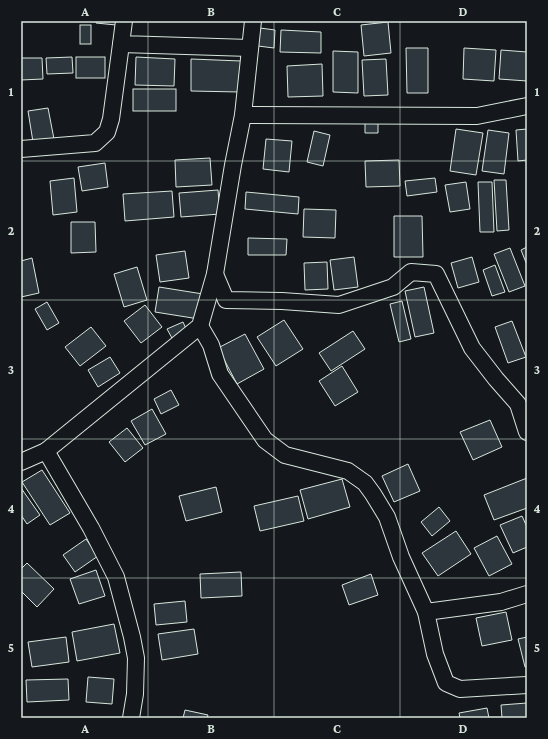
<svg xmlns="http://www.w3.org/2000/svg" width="548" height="739" viewBox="0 0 548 739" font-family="'Crimson Pro',serif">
  <rect width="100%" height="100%" fill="#14181c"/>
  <g fill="#2c363c" stroke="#d8e6dc">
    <path d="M96,21H116V25L96,23Z"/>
    <path d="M388,22L391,53L364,56L361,25Z"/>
    <rect x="80" y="25" width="11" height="19"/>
    <path d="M260,28L275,30L274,48L258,46Z"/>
    <path d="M281,30L321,32V53L280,52Z"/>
    <path d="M406,48H428V93H407Z"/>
    <path d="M464,48L496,50L494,81L463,79Z"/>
    <path d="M501,50L527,52V81L499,79Z"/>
    <path d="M333,51L358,52V93L333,92Z"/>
    <path d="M72,57L73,73L47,74L46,58Z"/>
    <rect x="76" y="57" width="29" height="21"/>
    <path d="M136,57L175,59L174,86L135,85Z"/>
    <path d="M21,58H42L43,79L21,80Z"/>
    <path d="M191,59L241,61L240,92L191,91Z"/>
    <path d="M386,59L388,95L364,96L362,60Z"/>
    <path d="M322,64L323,96L288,97L287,66Z"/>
    <rect x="133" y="89" width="43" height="22"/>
    <path d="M48,108L54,139L33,142L28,111Z"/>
    <path d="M378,121V133H365V122Z"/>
    <path d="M456,129L483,133L476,175L450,171Z"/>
    <path d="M527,129V160L518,161L516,130Z"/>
    <path d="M488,130L509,133L504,174L482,171Z"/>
    <path d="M314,131L330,135L323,166L307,162Z"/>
    <path d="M266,139L292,141L289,172L263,169Z"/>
    <path d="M210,158L212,185L176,187L175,160Z"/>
    <path d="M399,160L400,186L366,187L365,161Z"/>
    <path d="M105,163L108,187L82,191L78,167Z"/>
    <path d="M74,178L77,212L53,215L50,181Z"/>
    <path d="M435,178L437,192L407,196L405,181Z"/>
    <path d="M494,180H506L509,230L497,231Z"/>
    <path d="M466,182L470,209L450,212L445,185Z"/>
    <path d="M478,182H492L494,232H480Z"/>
    <path d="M218,190L220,214L181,217L179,193Z"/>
    <path d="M172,191L174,217L125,221L123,194Z"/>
    <path d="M246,192L299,197L298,214L245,209Z"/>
    <path d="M304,209L336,210L335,238L303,237Z"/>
    <path d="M394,216H422L423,257H394Z"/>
    <path d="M71,222H95L96,252L71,253Z"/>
    <path d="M248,238L287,239L286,255H248Z"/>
    <path d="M527,247V265L521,250Z"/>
    <path d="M510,248L525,286L509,292L494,254Z"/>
    <path d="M185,251L189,278L160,282L156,255Z"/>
    <path d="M354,257L358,287L334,290L330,260Z"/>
    <path d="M472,257L479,282L458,288L451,263Z"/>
    <path d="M32,258L39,293L21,297V261Z"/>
    <path d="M327,262L328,289L305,290L304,263Z"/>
    <path d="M495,265L505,292L492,296L483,270Z"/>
    <path d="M137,267L147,300L124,307L114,274Z"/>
    <path d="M159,287L203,294L199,319L155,312Z"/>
    <path d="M424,287L434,333L415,337L405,291Z"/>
    <path d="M402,301L411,339L399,342L390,304Z"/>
    <path d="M47,302L59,323L47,330L35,309Z"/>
    <path d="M145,305L162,327L141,343L124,321Z"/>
    <path d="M284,320L303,349L276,366L257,337Z"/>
    <path d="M512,321L526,357L508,363L495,327Z"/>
    <path d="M183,322L188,333L173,340L167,329Z"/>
    <path d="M91,327L106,346L80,366L65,347Z"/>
    <path d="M353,331L365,349L331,371L319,353Z"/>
    <path d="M245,334L264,369L237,384L218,348Z"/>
    <path d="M110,357L120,373L98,387L88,370Z"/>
    <path d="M342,366L358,392L335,406L319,381Z"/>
    <path d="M171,390L179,405L161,414L154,399Z"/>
    <path d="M152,409L166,434L145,445L131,421Z"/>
    <path d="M490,420L502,447L473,460L460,432Z"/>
    <path d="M127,428L143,448L125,462L109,442Z"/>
    <path d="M408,464L420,491L394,502L382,476Z"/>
    <path d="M42,470L70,513L50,525L22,482Z"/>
    <path d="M527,478V508L494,520L484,495Z"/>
    <path d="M342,479L350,507L308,519L300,490Z"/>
    <path d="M216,487L222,512L186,521L179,496Z"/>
    <path d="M21,488L40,515L27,524L21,515Z"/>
    <path d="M298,496L304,521L260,531L254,506Z"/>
    <path d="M439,507L450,521L432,536L421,522Z"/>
    <path d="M522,516L527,527V547L513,553L500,525Z"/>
    <path d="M456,531L471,554L438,576L422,553Z"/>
    <path d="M497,536L512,564L489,576L474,548Z"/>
    <path d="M86,539L98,556L75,572L63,555Z"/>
    <path d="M27,563L54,589L37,607L21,591V569Z"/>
    <path d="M96,570L105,596L79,604L70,579Z"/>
    <path d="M241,572L242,596L201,598L200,574Z"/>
    <path d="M371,574L378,595L349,605L342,585Z"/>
    <path d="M185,601L187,622L156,625L154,604Z"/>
    <path d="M506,612L512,640L482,646L476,618Z"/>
    <path d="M114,624L120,653L77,661L72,632Z"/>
    <path d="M194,629L198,654L162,660L158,634Z"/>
    <path d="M66,637L69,662L32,667L28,642Z"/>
    <path d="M527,637V667H525L518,639Z"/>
    <path d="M88,677L114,679L112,704L86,702Z"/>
    <path d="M68,679L69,700L27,702L26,680Z"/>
    <path d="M527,703V718H502L501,705Z"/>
    <path d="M487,708L489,718H460L459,713Z"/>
    <path d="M185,710L208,715L207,718H183Z"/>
  </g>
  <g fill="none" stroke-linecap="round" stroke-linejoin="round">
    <defs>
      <g id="minor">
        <path d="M124,21L121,44L250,48"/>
        <path d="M243,115L477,116L527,106"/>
        <path d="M21,149L95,143L107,132L111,119L121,44"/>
        <path d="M215,274L226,300L282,301L339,305L393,287L411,272L436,274L472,348L496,379L518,404L527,432"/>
        <path d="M200,326L211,345L220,374L265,440L285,455L348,471L365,483L373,494L387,517L401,557L426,612L435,654L446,683L460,689L527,685"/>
        <path d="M46,451L91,528L116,577L132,637L136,658L135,694L131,718"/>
        <path d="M21,462L46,451L200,326L215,274L233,165L243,115L253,21"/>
        <path d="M426,612L501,602L527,594"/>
      </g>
    </defs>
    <use href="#minor" stroke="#d8e6dc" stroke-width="18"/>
    <use href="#minor" stroke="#14181c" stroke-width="16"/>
  </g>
  <path fill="none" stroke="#d8e6dc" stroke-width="1" stroke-opacity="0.55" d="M148,21V718M274,21V718M400,21V718M21,161H527M21,300H527M21,439H527M21,578H527"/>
  <rect width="548" height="739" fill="none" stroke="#14181c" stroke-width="44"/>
  <rect x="22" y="22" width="504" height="695" fill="none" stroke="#d8e6dc" stroke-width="1.5"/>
  <g font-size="13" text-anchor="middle" font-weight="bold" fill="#d8e6dc">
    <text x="85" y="16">A</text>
    <text x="211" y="16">B</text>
    <text x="337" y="16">C</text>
    <text x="463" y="16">D</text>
    <text x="11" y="96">1</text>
    <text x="537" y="96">1</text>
    <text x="11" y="235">2</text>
    <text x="537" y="235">2</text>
    <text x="11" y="374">3</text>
    <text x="537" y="374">3</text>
    <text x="11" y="513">4</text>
    <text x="537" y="513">4</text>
    <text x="11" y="652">5</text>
    <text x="537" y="652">5</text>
    <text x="85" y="733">A</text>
    <text x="211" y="733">B</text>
    <text x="337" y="733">C</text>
    <text x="463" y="733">D</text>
  </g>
</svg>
